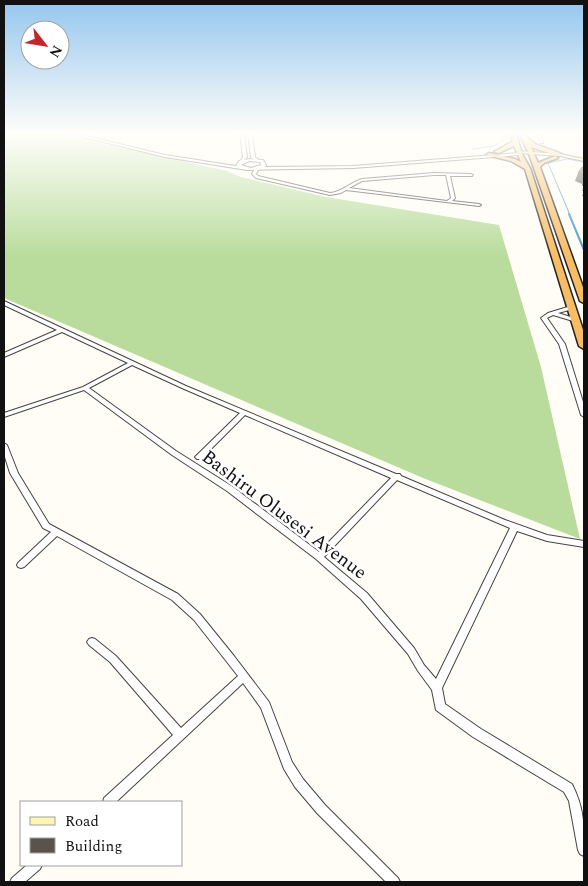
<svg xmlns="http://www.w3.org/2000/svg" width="588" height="886" viewBox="0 0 588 886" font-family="Spectral,serif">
  <rect width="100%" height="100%" fill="#fffdf5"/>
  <path fill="#b9dc9c" d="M4,133H55L227,171L241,177L326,197L499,225L541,367L580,539L423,478L4,298Z"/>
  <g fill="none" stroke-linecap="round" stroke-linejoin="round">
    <g stroke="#3f96cf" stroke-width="1">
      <path d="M473,149L494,146L504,140L502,133"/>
      <path d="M570,215L548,163L567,159L584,162"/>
    </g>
    <path stroke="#3f96cf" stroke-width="2" d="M569,214L584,250"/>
    <defs>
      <g id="minor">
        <path d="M240,133H244L247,157L242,162L240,161L243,157Z"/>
        <path d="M248,133H252L255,157L258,159V161H256L251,158Z"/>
        <path d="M536,133H540L543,143H541Z"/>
        <path d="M257,167L259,168L256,174L258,176L330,193C342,192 351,182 362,179L434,173L471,174L473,175L472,176H450L455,198L452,201L479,204L481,205L479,206L346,190L341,193L330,195L256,178L252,174L255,168ZM434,175H446L451,198L447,201L349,188L362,181Z"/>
        <path d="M4,301L186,386L396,474H400L401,476L505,520L547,535L584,541V547L547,541L517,531L442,688L445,704L481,729L572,784C585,810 584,827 584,856L580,854L578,850L569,801L564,792L473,737L436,710L432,690L418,671L408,654L361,599L316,559L227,491L172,455L84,390L4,417V413L83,387L128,363L62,332L4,357V353L57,330L4,305ZM132,365L182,388L240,413L197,455L195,457L197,459H201L245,415L391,478L319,552L233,487L176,451L89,388ZM397,480L510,528L436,679L424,665L414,648L367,593L324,557Z"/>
        <path d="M571,306L573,307V309L558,313L577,319V321H573L553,315L547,318L565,344L584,405V417L581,415L559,344L541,318L548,313Z"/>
        <path d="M4,443L7,445L18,473L49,524L178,594L200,614L234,656L269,702L292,762L303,779L325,805L398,878L400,882H386L317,813L295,787L284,769L261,708L243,683L116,802H103L104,798L173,735L110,662L89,645L87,642L89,639L92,638L95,639L116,656L181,728L238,676L194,620L172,600L57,536L24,567L21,568L18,567L17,565L18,563L51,532L43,528L10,473L4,454Z"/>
        <path d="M27,865H42L40,869L25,882H10L12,878Z"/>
      </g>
      <path id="tertiary" d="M67,133H74L165,155L236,166L239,161L249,159L263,160L266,165L265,167L353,166L519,153L521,154L519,155L353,168L247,170L165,157ZM249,161L260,162L261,165L251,168L241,165Z"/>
      <path id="secondary" d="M519,151L560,154L584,159V161L560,156L517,153Z"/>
      <g id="trunk">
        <path d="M510,133H516L522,154L530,168L584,333V349L579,346L525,169L511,161L486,155L489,153L515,159L521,162L514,146L499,153L494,152L513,141Z"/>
        <path d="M519,133H525C532,148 550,147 563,155L558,156L531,147L538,163L555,156L558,158L544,163L540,167L584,290V303L580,301L529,154Z"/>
      </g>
    </defs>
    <use href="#minor" stroke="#444" stroke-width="2"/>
    <use href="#tertiary" stroke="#444" stroke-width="2"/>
    <use href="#secondary" stroke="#333" stroke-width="2"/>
    <use href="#trunk" stroke="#222" stroke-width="3"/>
    <use href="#minor" fill="#fff" fill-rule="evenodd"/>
    <use href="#tertiary" fill="#fff" fill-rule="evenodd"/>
    <use href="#secondary" fill="#fff6b0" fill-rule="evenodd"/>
    <use href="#trunk" fill="#f7bc64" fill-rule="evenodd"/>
  </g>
  <path fill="#4d4742" d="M584,167V196H582L584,191H582L584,186H582V184L575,181L578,173Z"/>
  <path fill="#5a524d" stroke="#3f3936" d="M582,167H584V175L578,173Z"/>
  <linearGradient id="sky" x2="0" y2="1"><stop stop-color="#95c6ee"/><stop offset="0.52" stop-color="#fffefa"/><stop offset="1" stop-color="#fffefa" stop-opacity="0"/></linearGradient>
  <rect width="588" height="257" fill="url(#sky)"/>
  <g text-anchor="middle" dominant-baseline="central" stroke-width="5" stroke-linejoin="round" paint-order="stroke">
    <g font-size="19" fill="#111" stroke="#fff">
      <text transform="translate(284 515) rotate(37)">Bashiru Olusesi Avenue</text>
    </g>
  </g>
  <rect width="588" height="886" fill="none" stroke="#111111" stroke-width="10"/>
  <rect x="20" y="801" width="162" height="65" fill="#ffffff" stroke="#a0a0a0"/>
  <rect x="30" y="817" width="25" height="8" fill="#fff6b0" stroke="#a0a0a0"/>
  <text x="65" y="826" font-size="15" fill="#111111">Road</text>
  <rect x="30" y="838" width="25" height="15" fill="#5a524d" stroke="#a0a0a0"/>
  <text x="65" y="851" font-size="15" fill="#111111">Building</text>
  <g transform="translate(45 45) rotate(121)"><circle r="24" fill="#ffffff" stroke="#a0a0a0"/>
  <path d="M0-4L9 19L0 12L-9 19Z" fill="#c4262e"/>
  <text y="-8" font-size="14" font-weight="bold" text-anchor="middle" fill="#111111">N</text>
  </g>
</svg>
